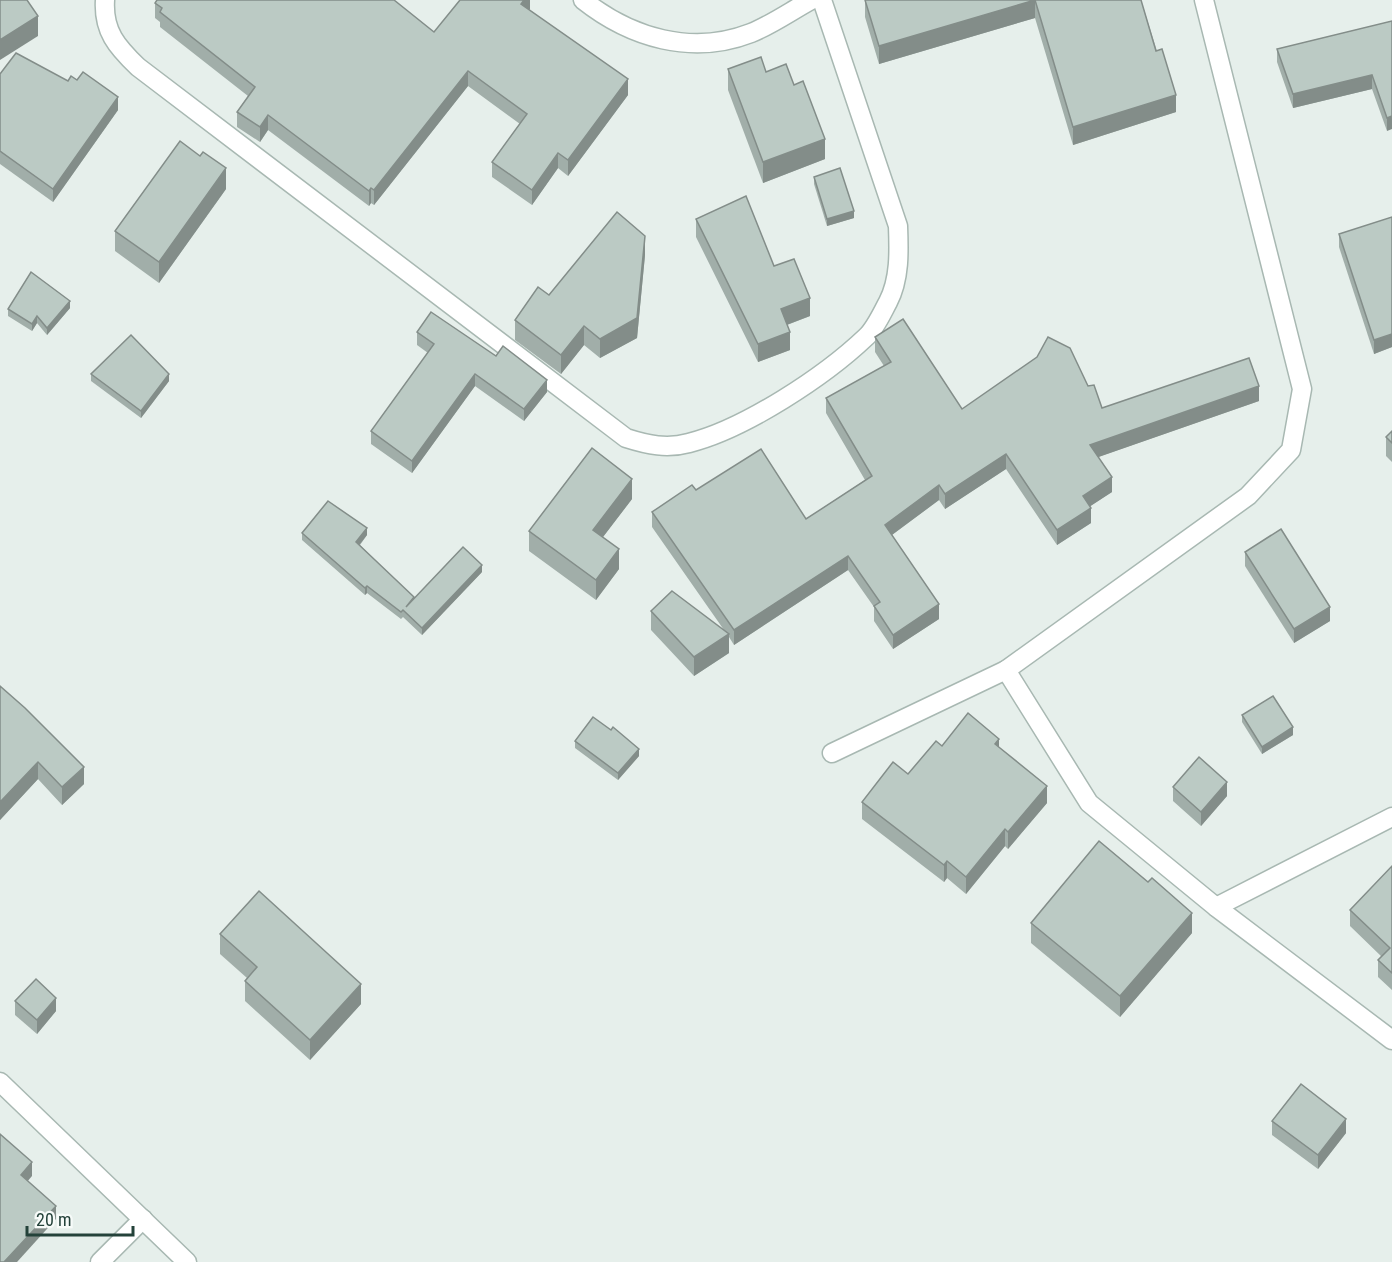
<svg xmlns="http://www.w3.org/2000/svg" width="1392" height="1262" viewBox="0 0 1392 1262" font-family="'Roboto Condensed',sans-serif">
  <rect width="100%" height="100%" fill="#e6efeb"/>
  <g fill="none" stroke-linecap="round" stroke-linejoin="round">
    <defs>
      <path id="lane" d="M1216,907L1392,817"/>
      <g id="street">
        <path d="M105,0C103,31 117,47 138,67L626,438C648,445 667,449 689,443C745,429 825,376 866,337C875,329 882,313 888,302C900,279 899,251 898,226L822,0"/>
        <path d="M583,0C631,38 692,56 751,33C771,25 791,11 811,0"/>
        <path d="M1006,670L1089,803L1216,907L1392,1040"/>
        <path d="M832,753L1006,670L1248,496L1291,450L1302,389L1204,0"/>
        <path d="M0,1082L187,1262"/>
        <path d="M100,1262L143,1219"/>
      </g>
    </defs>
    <use href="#lane" stroke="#a8b8b2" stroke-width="21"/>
    <use href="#street" stroke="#a8b8b2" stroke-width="21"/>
    <use href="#lane" stroke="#fff" stroke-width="18"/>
    <use href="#street" stroke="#fff" stroke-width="18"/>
  </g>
  <g fill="#a1aea9">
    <path d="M530,0L529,9L628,95L568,176L558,168L532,205L492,177V162L520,124L468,86L374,205L371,203L369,206L268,130L260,142L237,127V112L248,96L160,27V22L155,18V3L434,32Z"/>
    <path d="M865,0H1141L1176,112L1073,145L1035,18L879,64L865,17Z"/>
    <path d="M1392,21L1387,131L1372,89L1293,108L1277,62V49Z"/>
    <path d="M728,69L766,72L794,85L825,159L763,183L728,90Z"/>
    <path d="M0,74L118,110L53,202L0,164Z"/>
    <path d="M814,177L854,218L827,226L814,184Z"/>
    <path d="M226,189L159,283L115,251V231Z"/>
    <path d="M1392,217V347L1374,354L1339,247V234Z"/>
    <path d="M696,219L774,266L810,316L787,325L790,350L758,362L696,237Z"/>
    <path d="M645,255L637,338L600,358L584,345L561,374L515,340V320L549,295Z"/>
    <path d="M70,308L47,335L37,323L32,331L8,316V309Z"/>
    <path d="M417,332L547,392L524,421L475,386L412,473L371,444V431L428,353L417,345Z"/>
    <path d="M875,337L962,409L1088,386L1102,408L1259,401L1098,457L1112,492L1090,506L1091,523L1057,545L1006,469L945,509L939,500L892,535L939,619L893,649L874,621V607L848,570L734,645L729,637V653L694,676L651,630V611L724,630L652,527V512L696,490L806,519L865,480L826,413V398L884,366L875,352Z"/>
    <path d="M91,374L169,381L141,418L91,381Z"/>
    <path d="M1392,431V462L1386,456V437Z"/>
    <path d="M632,499L603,537L619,569L596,600L529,551V531Z"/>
    <path d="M302,533L367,535L360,545L414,598L482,572L422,635L403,617L401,619L367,593L365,595L302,540Z"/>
    <path d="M1245,552L1330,621L1294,643L1245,566Z"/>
    <path d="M0,686L84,784L62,805L38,779L0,820Z"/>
    <path d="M1242,715L1293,735L1262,754L1242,722Z"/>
    <path d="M575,741L639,756L618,780L575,748Z"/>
    <path d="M942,746L999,747L1047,803L1008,849L1005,846L966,894L947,878L944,882L862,819V802L908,774Z"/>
    <path d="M1173,787L1227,796L1201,826L1173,801Z"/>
    <path d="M1392,866V990L1378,977V960L1382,957L1350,926V910Z"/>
    <path d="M1031,923L1192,933L1120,1017L1031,943Z"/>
    <path d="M220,934L361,1004L310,1060L245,1001V981L247,978L220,954Z"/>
    <path d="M15,1001L56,1011L37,1034L15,1015Z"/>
    <path d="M1272,1121L1346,1133L1318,1169L1272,1135Z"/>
  </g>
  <g fill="#838d89">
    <path d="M524,0H530V9L521,19V4Z"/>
    <path d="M1035,0V18L879,64V46Z"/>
    <path d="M38,16V36L0,60V40Z"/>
    <path d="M468,71V86L374,205V190Z"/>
    <path d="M1372,75V89L1293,108V94Z"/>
    <path d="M628,79V95L568,176V160Z"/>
    <path d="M1176,95V112L1073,145V127Z"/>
    <path d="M118,97V110L53,202V189Z"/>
    <path d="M268,115V130L260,142V127Z"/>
    <path d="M1392,116V129L1387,131V118Z"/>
    <path d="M825,139V159L763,183V162Z"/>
    <path d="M558,153V168L532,205V190Z"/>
    <path d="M226,168V189L159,283V262Z"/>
    <path d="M371,188V203L369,206V191Z"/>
    <path d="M854,211V218L827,226V219Z"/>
    <path d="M645,236V255L637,338L600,358V339Z"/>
    <path d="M810,298V316L781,327V309Z"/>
    <path d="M70,301V308L47,335V328Z"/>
    <path d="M37,316V323L32,331V324Z"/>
    <path d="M584,326V345L561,374V355Z"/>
    <path d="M790,332V350L758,362V344Z"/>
    <path d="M1392,334V347L1374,354V340Z"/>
    <path d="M169,374V381L141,418V411Z"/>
    <path d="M475,374V386L412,473V461Z"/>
    <path d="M547,380V392L524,421V409Z"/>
    <path d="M1259,386V401L1090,460V445Z"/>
    <path d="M1006,454V469L945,509V494Z"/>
    <path d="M1112,477V492L1083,511V496Z"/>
    <path d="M632,479V499L593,550V530Z"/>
    <path d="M939,485V500L885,540V525Z"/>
    <path d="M1091,508V523L1057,545V530Z"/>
    <path d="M367,528V535L356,549V542Z"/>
    <path d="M619,549V569L596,600V580Z"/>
    <path d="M848,556V570L734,645V630Z"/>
    <path d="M482,565V572L422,635V628Z"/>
    <path d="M367,586V593L365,595V588Z"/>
    <path d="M939,604V619L893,649V635Z"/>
    <path d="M1330,607V621L1294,643V629Z"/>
    <path d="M729,634V653L694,676V657Z"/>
    <path d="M1293,727V735L1262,754V747Z"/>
    <path d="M999,739V756L995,744Z"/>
    <path d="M639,749V756L618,780V773Z"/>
    <path d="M38,762V779L0,820V802Z"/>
    <path d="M84,767V784L62,805V787Z"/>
    <path d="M1227,782V796L1201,826V812Z"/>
    <path d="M1047,786V803L1008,849V832Z"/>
    <path d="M1005,829V846L966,894V877Z"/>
    <path d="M947,861V878L944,882V865Z"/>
    <path d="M1192,913V933L1120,1017V996Z"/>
    <path d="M361,984V1004L310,1060V1040Z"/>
    <path d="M56,998V1011L37,1034V1020Z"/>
    <path d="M1346,1119V1133L1318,1169V1155Z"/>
    <path d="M32,1162V1176L21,1189V1175Z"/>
    <path d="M56,1206V1219L17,1262H4Z"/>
  </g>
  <g fill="#bbcac4" stroke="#838d89" stroke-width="1.5">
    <path d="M0,0H27L38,16L0,40Z"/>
    <path d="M157,0H394L434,32L460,0H524L521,4L628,79L568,160L558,153L532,190L492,162L527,114L468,71L374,190L371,188L369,191L268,115L260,127L237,112L255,87L160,12L162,8L155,3Z"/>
    <path d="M865,0H1141L1156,51L1162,49L1176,95L1073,127L1035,0L879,46Z"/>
    <path d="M1392,21V116L1387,118L1372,75L1293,94L1277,49Z"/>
    <path d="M16,53L68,81L71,76L77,80L83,72L118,97L53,189L0,151V74Z"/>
    <path d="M761,57L766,72L786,64L794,85L803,81L825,139L763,162L728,69Z"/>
    <path d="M180,141L200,156L203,152L226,168L159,262L115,231Z"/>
    <path d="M840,168L854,211L827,219L814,177Z"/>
    <path d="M746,196L774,266L794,259L810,298L781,309L790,332L758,344L696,219Z"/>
    <path d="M617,212L645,236L637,318L600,339L584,326L561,355L515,320L538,287L549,295Z"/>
    <path d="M1392,217V334L1374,340L1339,234Z"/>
    <path d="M31,272L70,301L47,328L37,316L32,324L8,309Z"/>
    <path d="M431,312L496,356L503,346L547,380L524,409L475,374L412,461L371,431L434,344L417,332Z"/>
    <path d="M903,319L962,409L1037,357L1048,337L1070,348L1088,386L1094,385L1102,408L1249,358L1259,386L1090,445L1112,477L1083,496L1091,508L1057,530L1006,454L945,494L939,485L885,525L939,604L893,635L874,606L880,602L848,556L734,630L652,512L692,485L696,490L761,449L806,519L872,476L826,398L891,362L875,337Z"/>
    <path d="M131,335L169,374L141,411L91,374Z"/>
    <path d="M1392,431V443L1386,437Z"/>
    <path d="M592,448L632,479L593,530L619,549L596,580L529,531Z"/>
    <path d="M328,501L367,528L356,542L414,597L406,607L463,547L482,565L422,628L403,610L401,612L367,586L365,588L302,533Z"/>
    <path d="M1281,529L1330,607L1294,629L1245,552Z"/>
    <path d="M672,591L729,634L694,657L651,611Z"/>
    <path d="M0,686L25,708L84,767L62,787L38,762L0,802Z"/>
    <path d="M1273,696L1293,727L1262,747L1242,715Z"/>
    <path d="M968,713L999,739L995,744L1047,786L1008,832L1005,829L966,877L947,861L944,865L862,802L893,762L908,774L936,741L942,746Z"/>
    <path d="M593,717L611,730L613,727L639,749L618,773L575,741Z"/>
    <path d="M1199,757L1227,782L1201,812L1173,787Z"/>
    <path d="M1099,841L1148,882L1152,878L1192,913L1120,996L1031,923Z"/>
    <path d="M1392,866V973L1378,960L1390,948L1350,910Z"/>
    <path d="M259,891L361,984L310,1040L245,981L257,967L220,934Z"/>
    <path d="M36,979L56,998L37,1020L15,1001Z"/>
    <path d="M1301,1084L1346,1119L1318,1155L1272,1121Z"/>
    <path d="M0,1134L32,1162L21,1175L56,1206L4,1262H0Z"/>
  </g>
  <path d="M27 1226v9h106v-9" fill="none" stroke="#24423a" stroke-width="3"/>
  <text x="36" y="1226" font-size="18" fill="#24423a" stroke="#f7fbf9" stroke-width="4.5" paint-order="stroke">20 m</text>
</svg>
